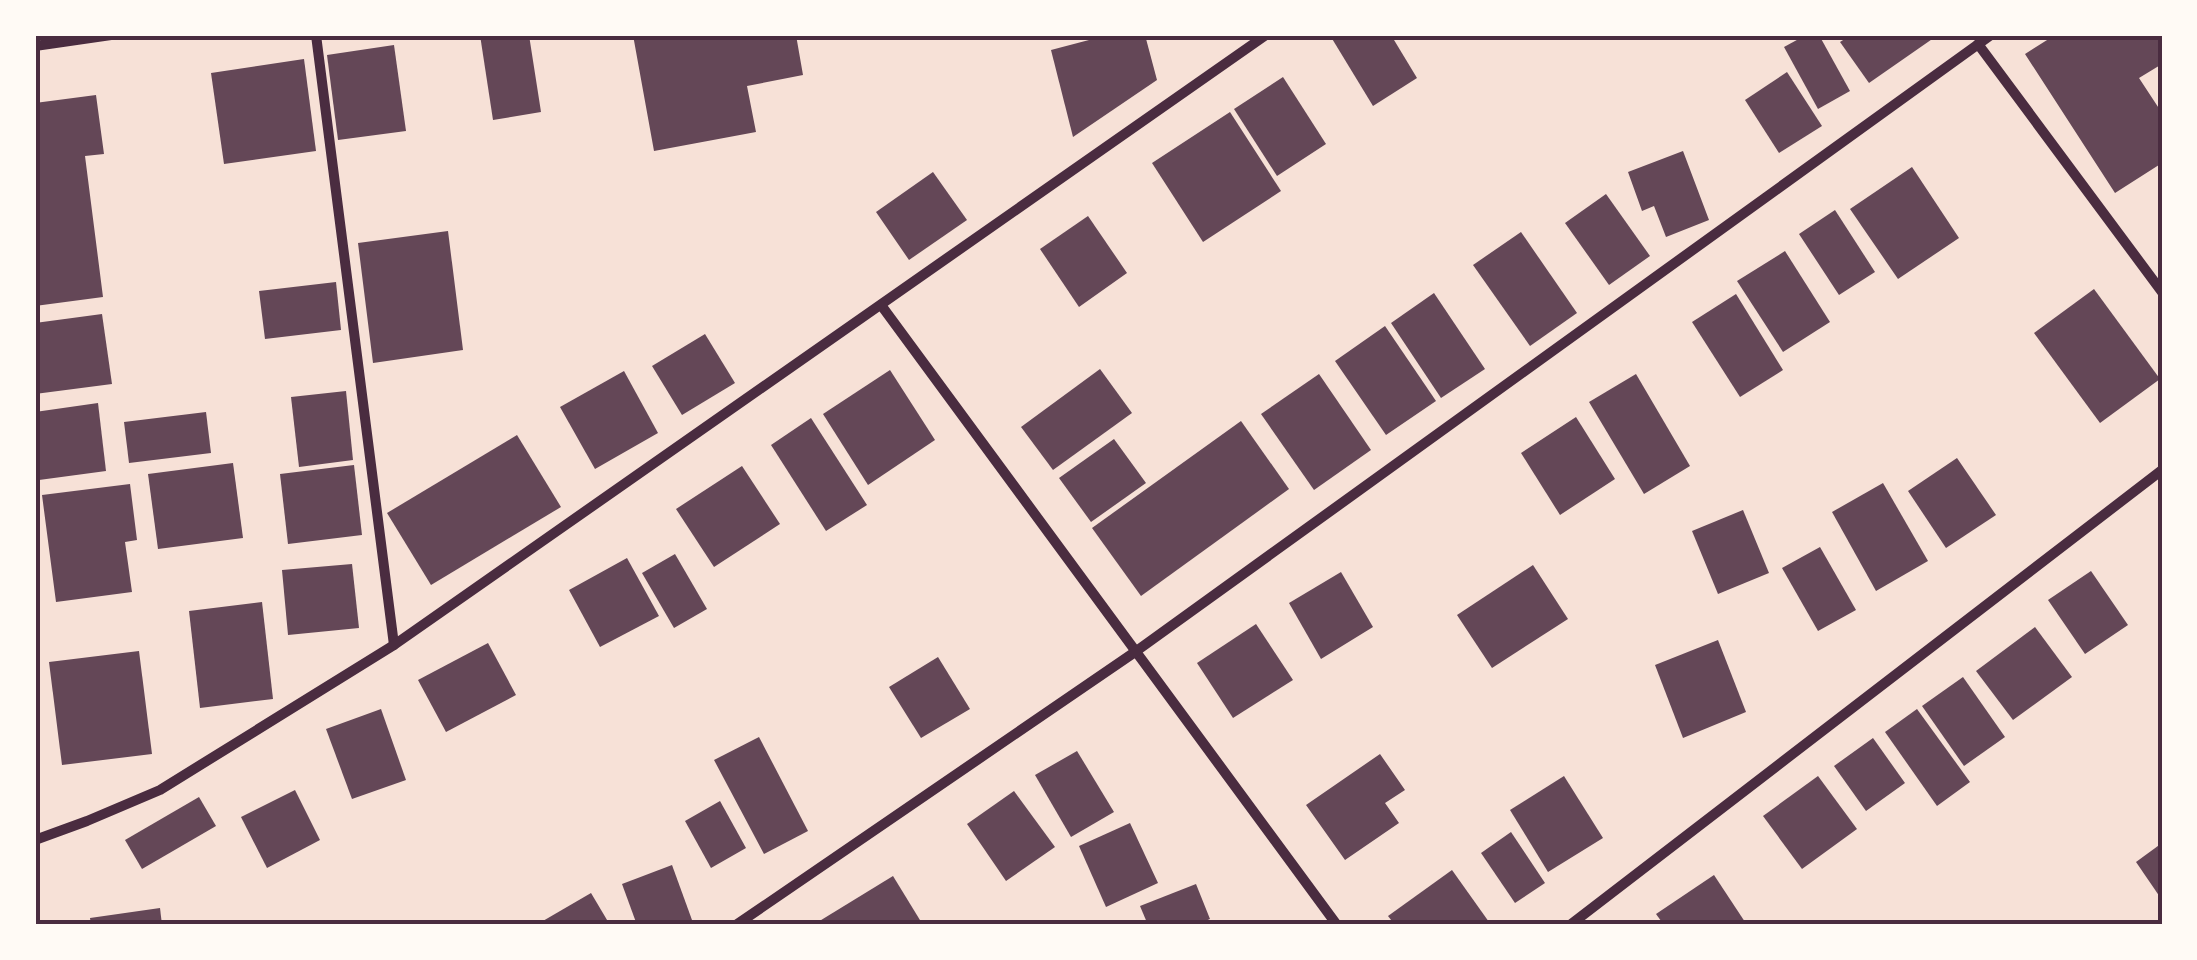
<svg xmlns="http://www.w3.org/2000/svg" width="2197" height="960" viewBox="0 0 2197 960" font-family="'Open Sans',sans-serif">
  <rect width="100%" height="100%" fill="#f7e1d7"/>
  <g fill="#644757">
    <path d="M480,35H529L541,112L493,120Z"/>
    <path d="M633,35H796L803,75L747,86L756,132L654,151Z"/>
    <path d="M1108,35H1145L1157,80L1073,137L1051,50Z"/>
    <path d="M1334,35H1391L1417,78L1373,106L1331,37Z"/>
    <path d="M1806,35H1819L1850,91L1818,109L1784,47Z"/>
    <path d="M1851,35H1938L1869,83L1840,42Z"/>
    <path d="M2055,35H2162V64L2139,78L2162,113V163L2115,193L2025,54Z"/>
    <path d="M394,45L406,131L338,140L327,55Z"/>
    <path d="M304,59L316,151L224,164L211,73Z"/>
    <path d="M1787,72L1822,126L1779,153L1745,100Z"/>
    <path d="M1283,77L1326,144L1277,176L1234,109Z"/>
    <path d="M96,95L104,154L85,156L103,297L35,306V103Z"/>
    <path d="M1230,112L1281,191L1203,242L1152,163Z"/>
    <path d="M1683,151L1709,220L1666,237L1654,206L1642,211L1628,172Z"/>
    <path d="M1912,167L1959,238L1898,279L1850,209Z"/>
    <path d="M933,172L967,220L909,260L876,212Z"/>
    <path d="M1606,194L1650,256L1609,285L1565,223Z"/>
    <path d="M1835,210L1875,272L1839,295L1799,234Z"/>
    <path d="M1088,216L1127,273L1079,307L1040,249Z"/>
    <path d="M448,231L463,350L373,363L358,243Z"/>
    <path d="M1521,232L1577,313L1530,346L1473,265Z"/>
    <path d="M1785,251L1830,322L1783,352L1737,281Z"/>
    <path d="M336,282L341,330L265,339L259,291Z"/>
    <path d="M2094,289L2160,379L2100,423L2034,333Z"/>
    <path d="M1434,293L1485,369L1441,398L1391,323Z"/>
    <path d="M1736,294L1783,370L1740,397L1692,322Z"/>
    <path d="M102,314L112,384L35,394V323Z"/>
    <path d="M1385,326L1436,401L1386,435L1335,361Z"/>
    <path d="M705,334L735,383L682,415L652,366Z"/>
    <path d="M1100,369L1132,413L1053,470L1021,427Z"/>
    <path d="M890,370L935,440L868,485L823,414Z"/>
    <path d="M624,371L658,433L595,469L560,407Z"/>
    <path d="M1319,374L1371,450L1314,490L1261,414Z"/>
    <path d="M1636,374L1690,466L1644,494L1589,402Z"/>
    <path d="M346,391L353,460L299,467L291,397Z"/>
    <path d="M98,403L106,471L39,480L35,448V412Z"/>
    <path d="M206,412L211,453L129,463L124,422Z"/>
    <path d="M1576,417L1615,479L1560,515L1521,453Z"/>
    <path d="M811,418L867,505L826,531L771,445Z"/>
    <path d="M1241,421L1289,489L1141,596L1092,528Z"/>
    <path d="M517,435L561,507L431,585L387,513Z"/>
    <path d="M1114,439L1146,483L1091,522L1059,478Z"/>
    <path d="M1957,458L1996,515L1946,548L1908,491Z"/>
    <path d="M233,463L243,538L158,549L148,474Z"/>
    <path d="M354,465L362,535L288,544L280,474Z"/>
    <path d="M742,466L780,524L714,567L676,509Z"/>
    <path d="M1883,483L1928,561L1876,591L1832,512Z"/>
    <path d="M130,484L137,540L125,542L132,592L56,602L42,495Z"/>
    <path d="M1743,510L1769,573L1718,594L1692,531Z"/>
    <path d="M1820,547L1856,610L1818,631L1782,568Z"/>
    <path d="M675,554L707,609L674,628L642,573Z"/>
    <path d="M627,558L659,616L600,647L569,590Z"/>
    <path d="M352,564L359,628L288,635L282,570Z"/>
    <path d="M1533,565L1568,619L1492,668L1457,615Z"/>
    <path d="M2091,571L2128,625L2085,654L2048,600Z"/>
    <path d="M1341,572L1373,627L1321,659L1289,603Z"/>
    <path d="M262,602L273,699L200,708L189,611Z"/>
    <path d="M1256,624L1293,680L1233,718L1197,663Z"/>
    <path d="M2035,627L2072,677L2013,720L1976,671Z"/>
    <path d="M1718,640L1746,712L1683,738L1655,665Z"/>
    <path d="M488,643L516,695L446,732L418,680Z"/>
    <path d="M139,651L152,754L62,765L49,662Z"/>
    <path d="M938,657L970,709L921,738L889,687Z"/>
    <path d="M1963,677L2005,737L1964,766L1922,706Z"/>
    <path d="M381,709L406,780L352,799L326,729Z"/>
    <path d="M1917,709L1970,782L1937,806L1885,732Z"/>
    <path d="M759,737L808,831L764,854L714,760Z"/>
    <path d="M1873,738L1905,783L1866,811L1834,766Z"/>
    <path d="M1077,751L1114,812L1071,837L1035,775Z"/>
    <path d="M1380,754L1405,790L1385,803L1399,823L1345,860L1306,805Z"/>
    <path d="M1564,776L1603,838L1548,872L1510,810Z"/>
    <path d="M1818,776L1857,829L1802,869L1763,816Z"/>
    <path d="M295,790L320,840L267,868L241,817Z"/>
    <path d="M1014,791L1055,847L1006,881L967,824Z"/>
    <path d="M199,797L216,826L142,869L125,840Z"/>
    <path d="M720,801L746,848L711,868L685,821Z"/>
    <path d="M1130,823L1158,883L1106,907L1079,846Z"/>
    <path d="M1511,832L1545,883L1515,903L1481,853Z"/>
    <path d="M2162,843V900L2136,862Z"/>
    <path d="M672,865L692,920L679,925H637L622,884Z"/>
    <path d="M1452,870L1489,922L1485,925H1395L1388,916Z"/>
    <path d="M1714,875L1747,925H1664L1656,914Z"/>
    <path d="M893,876L923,925H813Z"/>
    <path d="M1196,884L1210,919L1196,925H1148L1140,906Z"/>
    <path d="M591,893L610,925H536Z"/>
    <path d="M160,908L162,925H91L90,918Z"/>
  </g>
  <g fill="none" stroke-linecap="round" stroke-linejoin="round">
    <g stroke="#4a2c40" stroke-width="10">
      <path d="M316,35L394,645"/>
      <path d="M1978,44L2162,292"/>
      <path d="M35,46L111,35"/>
      <path d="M881,305L1337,925"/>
      <path d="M35,840L87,821L160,790L394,645L1266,35"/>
      <path d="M736,925L1135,652L1991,35"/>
      <path d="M1570,925L2162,470"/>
    </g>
  </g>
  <rect width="2197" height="960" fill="none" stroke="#fffaf5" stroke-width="75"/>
  <rect x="38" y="38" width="2122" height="884" fill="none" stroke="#4a2c40" stroke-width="4"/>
</svg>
